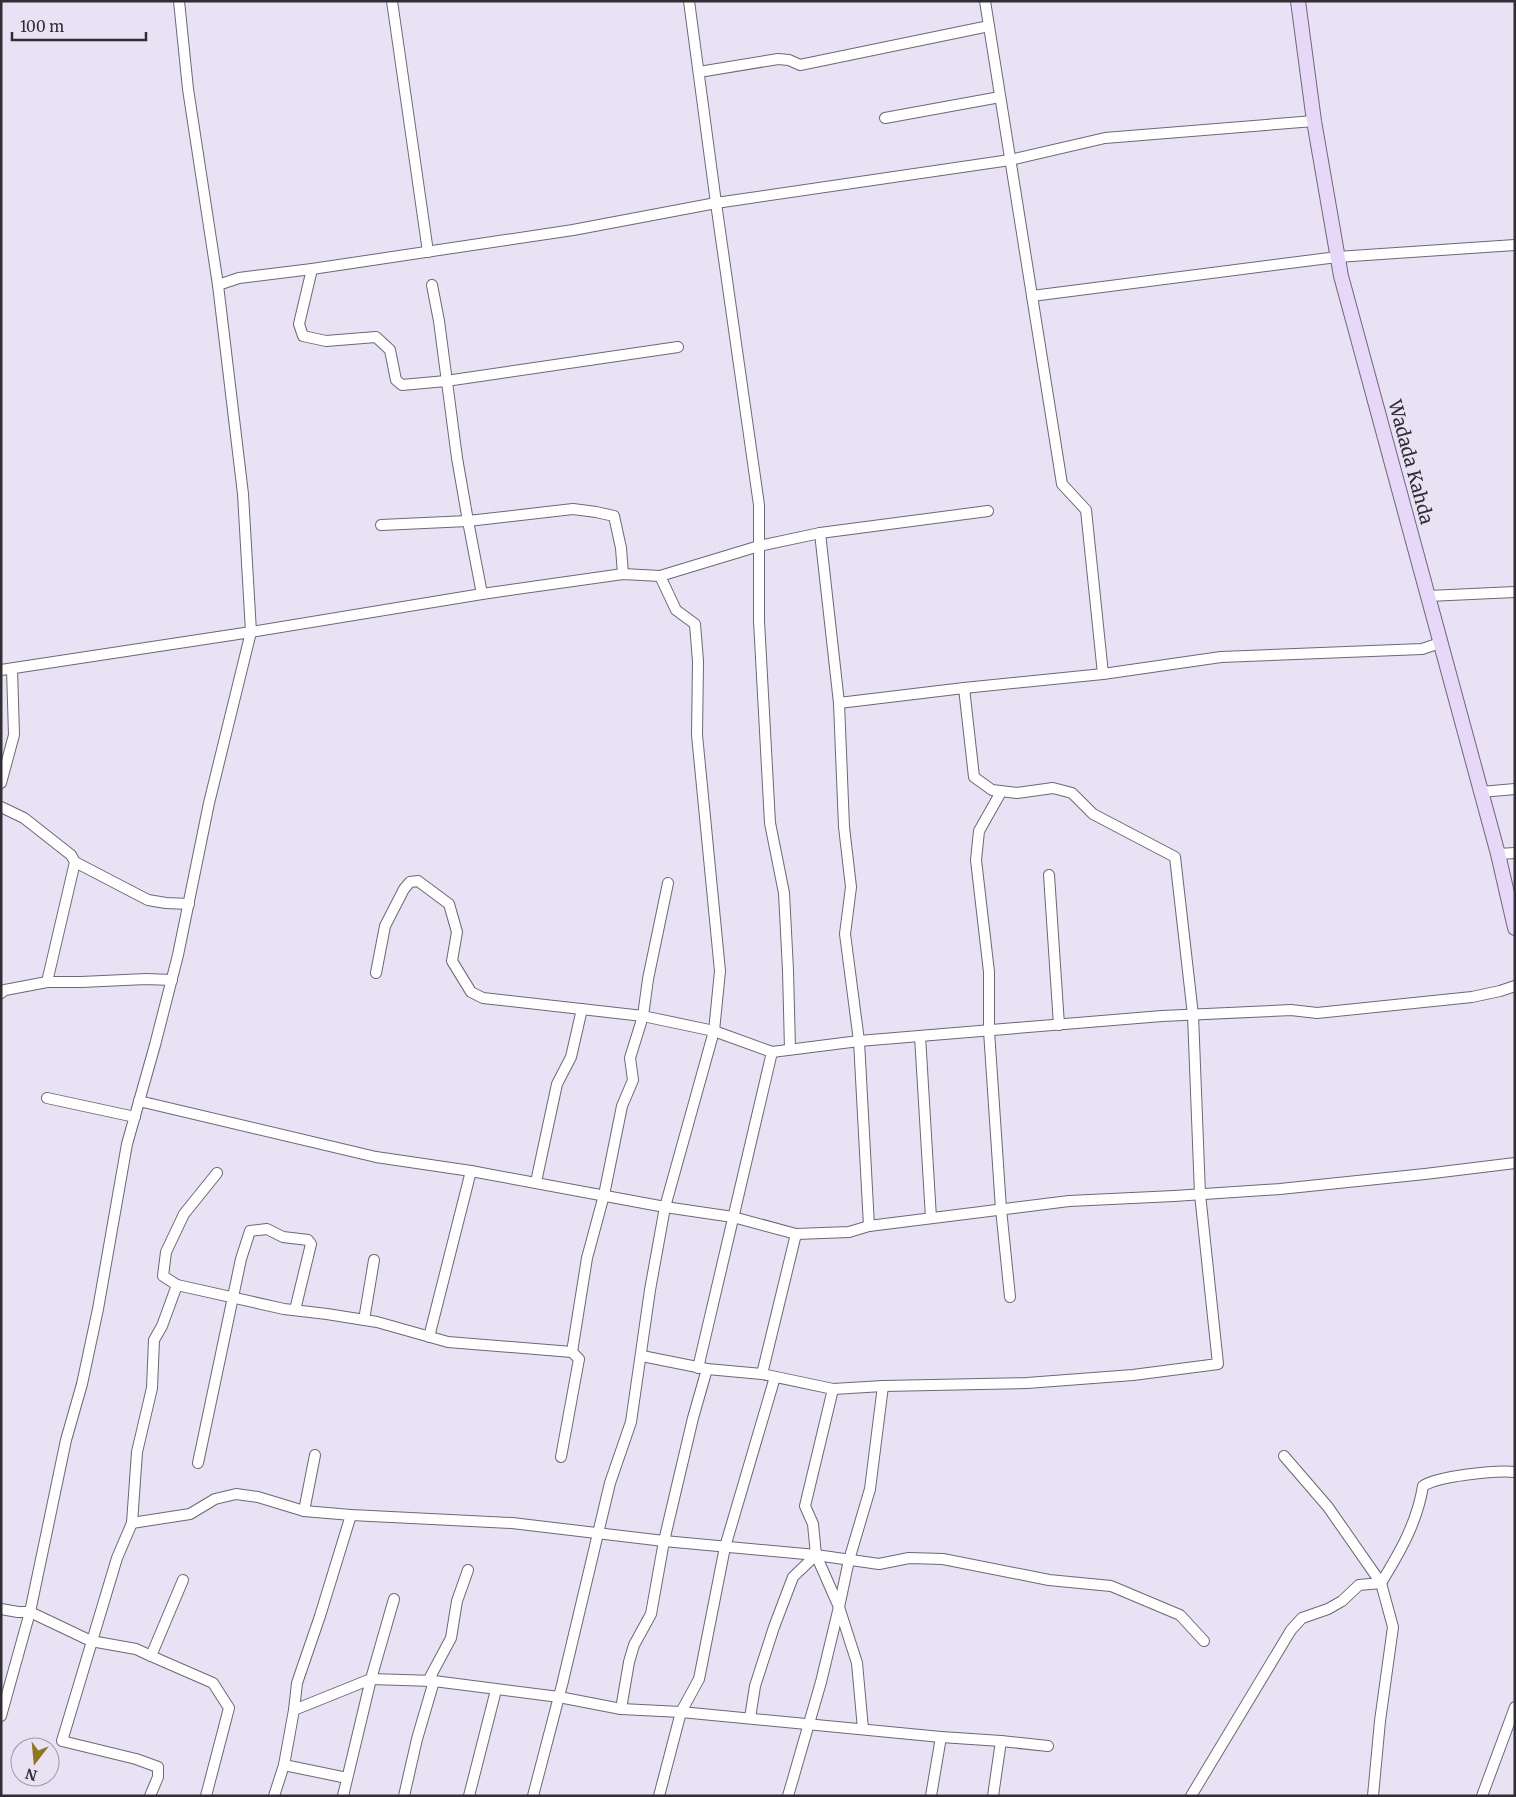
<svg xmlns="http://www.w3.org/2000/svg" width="1516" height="1797" viewBox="0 0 1516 1797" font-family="Merriweather,serif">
  <rect width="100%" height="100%" fill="#e9e2f4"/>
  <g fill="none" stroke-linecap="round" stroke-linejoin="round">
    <defs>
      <g id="minor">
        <path d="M179,1L188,89L218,285L243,494L251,632L482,594L623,574L660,576L676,610L695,624L698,661L697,735L720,971L714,1031L665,1207L471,1171L429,1337"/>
        <path d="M392,1L428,252"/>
        <path d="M689,1L716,203L759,505V621L770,823L784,893L788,970L790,1049"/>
        <path d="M985,1L1062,484L1086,510L1103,674"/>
        <path d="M699,72L778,59L789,60L800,65L989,26"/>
        <path d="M885,118L1000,97"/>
        <path d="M312,269L299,324L303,336L326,341L376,337L390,350L396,380L402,385L446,381L678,347"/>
        <path d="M218,285L239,278L312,269L573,230L716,203L1010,160L1105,138L1314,121"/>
        <path d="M432,285L439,321L457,458L468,521L573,509L596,512L614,516L621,548L623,574"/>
        <path d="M1032,296L1337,257L1515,245"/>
        <path d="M381,525L468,521L482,594"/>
        <path d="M820,533L839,703L844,827L851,887L845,934L859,1041L869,1226"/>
        <path d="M660,576L759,546L820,533L988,511"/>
        <path d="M1428,596L1515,592"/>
        <path d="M1,670L251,632L209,803L178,955L155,1045L127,1144L98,1309L82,1384L66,1440L30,1612L1,1716"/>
        <path d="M839,703L964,688L1103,674L1221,657L1422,649L1440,643"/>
        <path d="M1,783L14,735L12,669"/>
        <path d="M1001,792L979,831L976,860L989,972V1031L1001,1209L1010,1297"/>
        <path d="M1481,792L1515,789"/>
        <path d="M1,807L24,818L71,855L75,862L47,982"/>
        <path d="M1498,854L1515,853"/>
        <path d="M75,862L148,900L166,903L189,904"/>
        <path d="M1049,875L1059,1025"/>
        <path d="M376,973L385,926L404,889L410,882L418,881L449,904L457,932L452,961L471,992L483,998L643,1016L714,1031L772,1052L859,1041L1162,1016L1291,1010L1317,1013L1472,997L1500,991L1515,986"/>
        <path d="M1,993L5,990L47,982H81L146,979L172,980"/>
        <path d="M920,1036L931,1218"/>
        <path d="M47,1098L135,1117"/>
        <path d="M139,1101L376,1157L471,1171"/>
        <path d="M217,1173L184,1214L166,1252L163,1276L177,1285L284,1309L327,1314L377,1322L448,1342L572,1352"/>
        <path d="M536,1182L557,1084L571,1057L582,1009"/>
        <path d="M364,1320L374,1260"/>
        <path d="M642,1356L707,1369L762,1374L833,1389L883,1386"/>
        <path d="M698,1368L772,1052"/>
        <path d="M762,1374L796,1234"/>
        <path d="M833,1389L805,1506L813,1524L816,1555L839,1607L857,1663L863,1729"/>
        <path d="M1284,1456L1328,1507L1381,1583L1393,1627L1380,1721L1373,1796"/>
        <path d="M561,1457L579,1359L572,1352L587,1258L604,1195L622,1106L633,1080L630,1058L643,1016L648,979L668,883"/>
        <path d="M198,1463L241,1259L250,1231L267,1229L283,1237L308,1240L311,1244L295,1310"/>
        <path d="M304,1511L315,1455"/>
        <path d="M132,1523L190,1514L215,1499L236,1494L258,1497L304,1511L351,1515L512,1523L664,1541L816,1555L879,1564L909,1558L943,1559L1049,1580L1111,1586L1180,1615L1204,1641"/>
        <path d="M1,1609L18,1612H30L91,1641L136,1649L151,1656L213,1683L229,1708L206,1796"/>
        <path d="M151,1656L183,1580"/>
        <path d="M428,1681L451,1638L457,1601L468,1570"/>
        <path d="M621,1709L629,1662L634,1645L651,1614L664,1541L693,1418L707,1369"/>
        <path d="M294,1710L297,1683L320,1616L351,1515"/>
        <path d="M750,1718L755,1686L774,1627L793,1577L816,1555"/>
        <path d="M284,1765L347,1778"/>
        <path d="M150,1796L158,1777V1767L136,1759L62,1741L117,1558L132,1523L137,1452L152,1388L154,1340L162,1326L177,1285"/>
        <path d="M274,1796L284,1765L294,1710L371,1679L434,1681L559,1697L621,1709L681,1712L941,1737L1001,1741L1048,1746"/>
        <path d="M343,1796L371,1679L394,1599"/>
        <path d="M404,1796L417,1739L434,1681"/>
        <path d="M469,1796L496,1690"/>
        <path d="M533,1796L562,1685L610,1483L631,1422L650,1290L665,1207L733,1217L796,1234L849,1232L869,1226L1069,1201L1174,1196L1280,1189L1425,1174L1515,1163"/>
        <path d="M659,1796L681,1712L699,1679L725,1547L775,1377"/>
        <path d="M788,1796L821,1682L839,1607L849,1560L870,1489L883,1386L1027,1383L1133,1375L1218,1364L1200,1194L1193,1015L1175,857L1093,814L1072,793L1053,788L1017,793L992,790L974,777L964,688"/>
        <path d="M931,1796L941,1737"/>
        <path d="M993,1796L1001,1741"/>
        <path d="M1191,1796L1291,1630L1302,1618L1328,1609L1342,1601L1359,1585L1381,1583C1400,1552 1417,1523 1423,1486C1438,1476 1496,1470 1515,1472"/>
        <path d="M1482,1796L1515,1707"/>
      </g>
      <path id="secondary" d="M1298,1L1314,121L1341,276L1498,854L1515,928"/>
    </defs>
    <use href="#minor" stroke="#6d6776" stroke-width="12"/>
    <use href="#secondary" stroke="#6d6776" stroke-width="16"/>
    <use href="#minor" stroke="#fff" stroke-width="10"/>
    <use href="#secondary" stroke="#e7d7f9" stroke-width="14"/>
  </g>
  <g text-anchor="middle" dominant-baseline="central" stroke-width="5" stroke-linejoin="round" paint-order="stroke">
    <g font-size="18" fill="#302d34" stroke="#e9e2f4">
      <text transform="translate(1411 462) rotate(75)">Wadada Kahda</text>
    </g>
  </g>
  <rect width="1516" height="1797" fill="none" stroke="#302d34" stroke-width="5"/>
  <g transform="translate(35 1762) rotate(196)"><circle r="24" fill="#e9e2f4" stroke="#9f9aa7"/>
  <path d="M0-4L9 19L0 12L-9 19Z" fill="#8e781e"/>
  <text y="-8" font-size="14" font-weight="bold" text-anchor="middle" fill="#302d34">N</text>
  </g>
  <path d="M12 32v8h134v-8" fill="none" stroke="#302d34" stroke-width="2.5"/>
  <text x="20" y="32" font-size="15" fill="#302d34" stroke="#e9e2f4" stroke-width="4" paint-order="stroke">100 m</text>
</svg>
